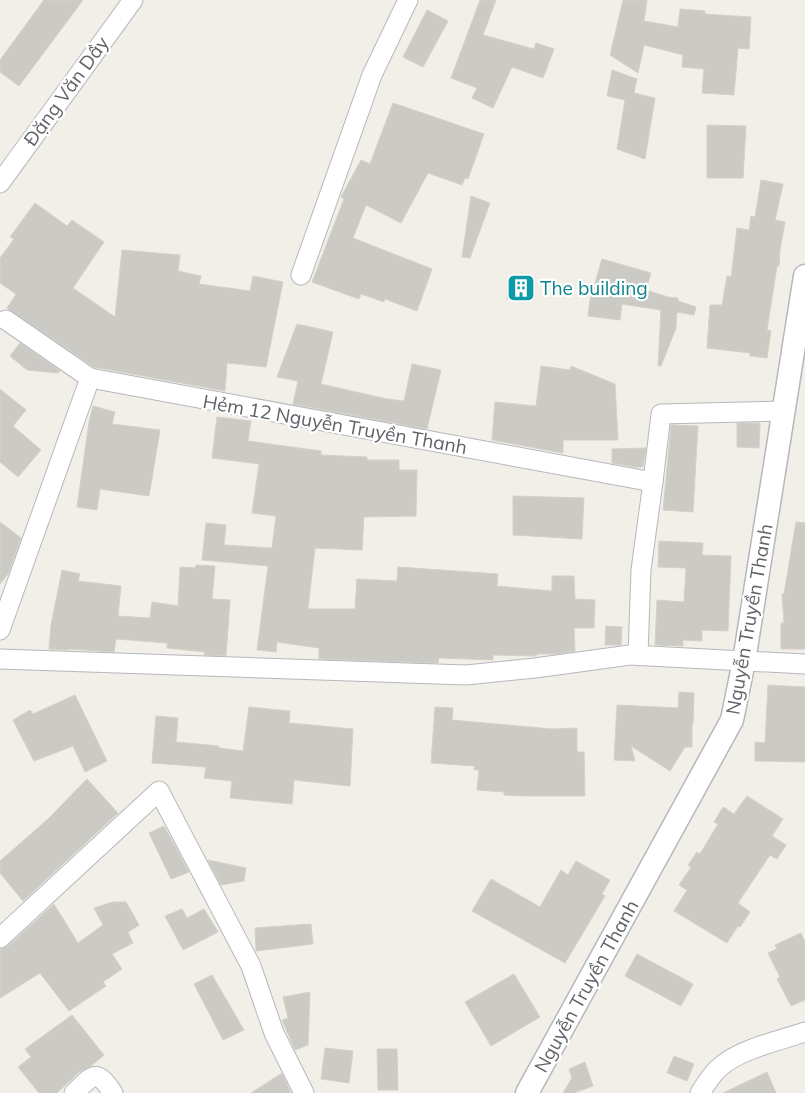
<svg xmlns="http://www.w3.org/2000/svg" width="805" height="1093" viewBox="0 0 805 1093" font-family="Mulish,sans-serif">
  <rect width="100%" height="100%" fill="#f1efe8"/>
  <g fill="#cccac5" stroke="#d6d1c6">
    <path d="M44,0H83L19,86L0,72V60Z"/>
    <path d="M480,0H496L483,35L534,49L536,43L554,49L543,78L512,67L493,108L472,98L477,88L451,78Z"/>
    <path d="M623,0H647L644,21L678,27L680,9L705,11V14L751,17L749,49L738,48L734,95L702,93L704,69L682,67L683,55L644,45L638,73L610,55Z"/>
    <path d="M427,10L448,21L423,67L403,57Z"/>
    <path d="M612,70L637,79L634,93L655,98L645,159L617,149L625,100L607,96Z"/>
    <path d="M393,103L484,134L468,179L465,178L462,185L428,173L401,223L366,205L353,238L432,269L417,311L385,299L384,302L361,294L359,299L312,282L344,199L341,197L361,160L370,164Z"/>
    <path d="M707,125L746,126L743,178H707Z"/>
    <path d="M761,180L783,184L775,220L785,222L780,250L779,266H777L767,330L771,331L767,358L750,356V353L707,348L710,305H722L727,276L731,277L737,228L749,230L751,216L755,217Z"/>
    <path d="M471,196L490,203L470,258L462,257Z"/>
    <path d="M35,203L67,226L72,220L104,242L73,288L115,317L122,250L180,255L178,271L201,276L199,284L250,291L253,276L283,282L266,367L227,363L225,391L94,367L7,308L16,294L0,283V258L14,239L10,237Z"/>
    <path d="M602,259L651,273L646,290L668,297L678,298V301L696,307L694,315L677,312L676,328L661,366H658L661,310L622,304L620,320L588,316L590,300Z"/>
    <path d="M508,280L534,283V299H507Z"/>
    <path d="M297,324L333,332L321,384L387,399L404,401L412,364L441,370L427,429L293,404L298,381L277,377Z"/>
    <path d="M20,343L60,371L58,373L27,370L10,356Z"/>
    <path d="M541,366L570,370L571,366L615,384L618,440H563V453L492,440L495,402L536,406Z"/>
    <path d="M0,389L26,410L13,426L41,450L18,477L0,462Z"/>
    <path d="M93,406L115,412L112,424L160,430L149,496L100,489L97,510L77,507L89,422Z"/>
    <path d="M217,417L251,421L248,441L321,451V455L367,457V460H399V470H417L416,516L364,517L362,550L315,548L308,609H355L357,579L397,581L398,567L498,574L497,586L552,591V576H574L575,599L595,600L594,628H574L575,651L556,654H537L536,656L493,655V660L439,658L438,663L319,659V648L277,642L276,652L257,650L268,566L202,560L206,523L226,525L224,545L272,548L276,516L252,513L259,464L212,458Z"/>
    <path d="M737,423H760L759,448L737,447Z"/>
    <path d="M671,425L698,426L693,512L663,510Z"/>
    <path d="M646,448L643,467H635L612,463V449Z"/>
    <path d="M513,496L584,498L582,539L513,535Z"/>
    <path d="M0,522L21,538L8,574L0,584Z"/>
    <path d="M796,522L805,523V649H781V623H784L782,594H784Z"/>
    <path d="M659,541L703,543L702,555L731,556L728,631L702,630V641L683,640V646L655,645L657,600L684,602L686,568L658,567Z"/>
    <path d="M196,565L215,566L212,599L230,600L226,656L204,655L205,652L167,648V643L116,639L114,652L69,649L68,650L49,649L51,625L62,570L80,574L78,581L121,586L118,616L150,618L152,602L178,606L180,567L195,568Z"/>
    <path d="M606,626L622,627L621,645H605Z"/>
    <path d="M768,685L805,687V762L755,761V742L765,743Z"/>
    <path d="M679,692L694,693L693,724H692V747H685L670,771L631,746L635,761L614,760L617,705L678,708Z"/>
    <path d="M75,695L107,761L85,772L73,746L34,761L13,720L30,710L33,714Z"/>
    <path d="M249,707L290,711L289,723L353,729L350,786L294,780L292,804L230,798L232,781L204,778L206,767L152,763L156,716L178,718L176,742L219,746V748L243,751Z"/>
    <path d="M435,707L453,708L452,720L552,729L577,728V752H584L585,796H525L504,795V792L477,790L479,770H474L475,766L431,763Z"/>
    <path d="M87,779L118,813L23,901L0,873V861L48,819Z"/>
    <path d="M747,796L783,819L772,836L786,845L777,859L770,855L738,903L750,912L740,927L738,926L727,943L674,911L687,890L679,885L691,867L688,865L697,852L700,854L718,824L714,822L723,807L734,814Z"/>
    <path d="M164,826L189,872L171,879L149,833Z"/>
    <path d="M208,860L246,868L244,881L221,885Z"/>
    <path d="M576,861L610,880L602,894L605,896L565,963L472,911L491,879L540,907L561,870L568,875Z"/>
    <path d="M113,902H126L139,925L128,932L133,943L112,954L122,969L103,982L106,986L69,1011L40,973L0,998V949L8,946L54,904L78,943L103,925L94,908Z"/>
    <path d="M182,909L187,918L204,909L218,932L183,950L165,916Z"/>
    <path d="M311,924L313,944L256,951L255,928Z"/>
    <path d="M801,933L805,942V1000L791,1006L777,979L780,977L768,953L777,949L775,945Z"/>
    <path d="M637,954L693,984L681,1006L625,976Z"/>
    <path d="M514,974L540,1017L491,1046L465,1002Z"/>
    <path d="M212,975L244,1030L223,1040L194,984Z"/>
    <path d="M310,992L308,1045L295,1050L282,1020L288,1018L283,997Z"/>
    <path d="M72,1015L104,1055L91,1066L79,1072L57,1093H39L18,1067L31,1057L25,1049Z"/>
    <path d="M325,1048L353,1051L349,1083L321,1079Z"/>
    <path d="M377,1049H397L398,1090H378Z"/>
    <path d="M674,1056L694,1064L687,1081L667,1073Z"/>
    <path d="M585,1062L593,1086L574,1093H563L572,1078L569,1069Z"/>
    <path d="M767,1072L776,1093H723Z"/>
    <path d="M282,1073L291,1093H251Z"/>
  </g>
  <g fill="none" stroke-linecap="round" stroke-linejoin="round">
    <defs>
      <g id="minor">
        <path d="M0,183L133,0"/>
        <path d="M301,275L372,75L408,0"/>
        <path d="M6,320L90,378"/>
        <path d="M0,630L90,378L653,482L661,414L785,411"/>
        <path d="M638,655L641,570L653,482"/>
        <path d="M0,659L466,675L535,668L630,655L805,664"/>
        <path d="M0,938L159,791L251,966L274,1033L304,1093"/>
        <path d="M74,1093C94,1074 96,1068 113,1093"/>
        <path d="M700,1093C706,1084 711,1075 719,1068C739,1049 779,1041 805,1032"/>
      </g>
      <path id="tertiary" d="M527,1093L732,720L744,661L805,276"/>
    </defs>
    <use href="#minor" stroke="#b5b8bc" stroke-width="21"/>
    <use href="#tertiary" stroke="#b5b8bc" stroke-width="25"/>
    <use href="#minor" stroke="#fff" stroke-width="19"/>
    <use href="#tertiary" stroke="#fff" stroke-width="22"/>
  </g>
  <defs>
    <symbol id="building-square" viewBox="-11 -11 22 22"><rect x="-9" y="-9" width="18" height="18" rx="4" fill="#0f9aa8" stroke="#fff"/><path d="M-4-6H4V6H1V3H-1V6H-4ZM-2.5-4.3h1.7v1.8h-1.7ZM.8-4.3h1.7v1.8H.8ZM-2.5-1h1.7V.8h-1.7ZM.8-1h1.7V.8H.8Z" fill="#fff"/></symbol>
  </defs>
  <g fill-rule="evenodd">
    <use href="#building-square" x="505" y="272" width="32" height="32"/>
  </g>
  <g text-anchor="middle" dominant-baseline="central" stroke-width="4.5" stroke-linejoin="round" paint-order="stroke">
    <g font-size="19" fill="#5f6368" stroke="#fff">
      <text transform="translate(66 91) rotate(-54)">Đặng Văn Dầy</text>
      <text transform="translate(335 424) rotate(10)">Hẻm 12 Nguyễn Truyền Thanh</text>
      <text transform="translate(749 619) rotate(-80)">Nguyễn Truyền Thanh</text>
      <text transform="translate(586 986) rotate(-61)">Nguyễn Truyền Thanh</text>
    </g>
    <g font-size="19" fill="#0d838f" stroke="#fff" text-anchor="start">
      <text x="540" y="288">The building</text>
    </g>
  </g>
</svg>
